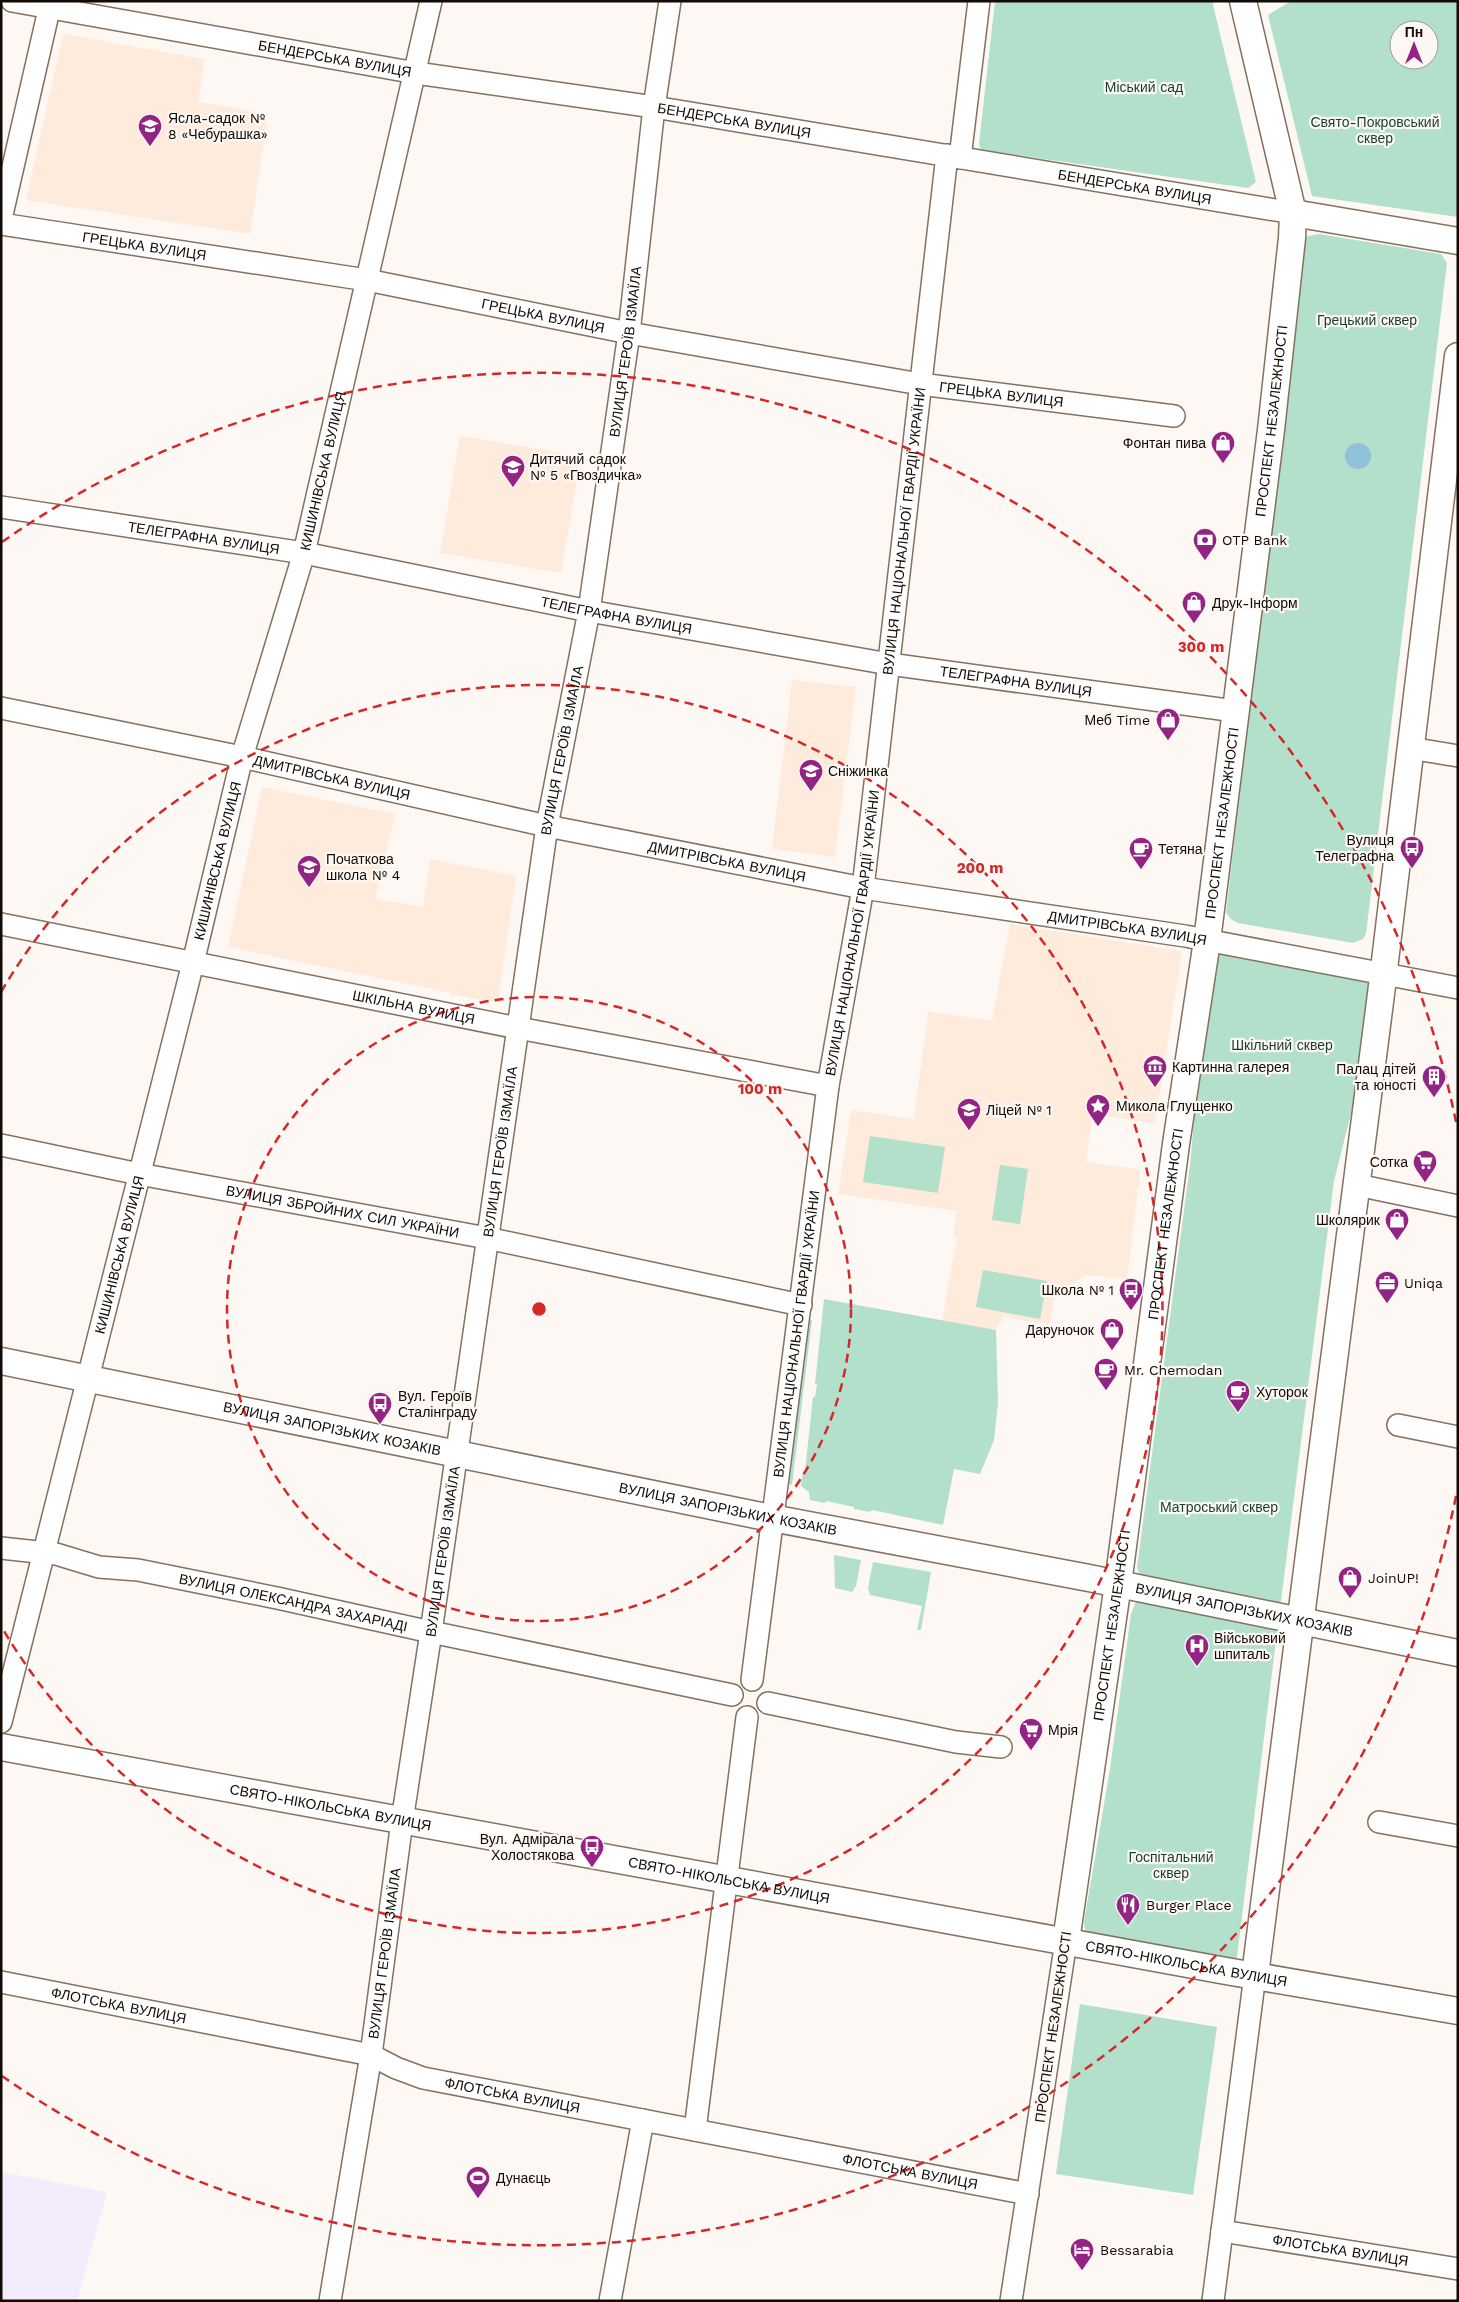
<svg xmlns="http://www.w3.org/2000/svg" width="1459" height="2302" viewBox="0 0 1459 2302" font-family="'Work Sans',sans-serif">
  <rect width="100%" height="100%" fill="#fdf8f4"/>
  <path fill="#f2ecfd" d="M1,2172L107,2192L77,2301H1Z"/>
  <g fill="#ffebdc">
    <path d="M63,34L205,59L198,102L268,114L250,234L26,200Z"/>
    <path d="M460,436L581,456L561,573L440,553Z"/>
    <path d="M792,680L856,687L835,857L772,849Z"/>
    <path d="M262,787L395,814L376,895L377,899L423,907L430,859L516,876L498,1002L451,995V993L228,947Z"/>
    <path d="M1010,924L1182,951L1155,1124L1093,1114L1086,1162L1138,1169L1140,1172L1127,1279L1085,1275L1054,1299L1050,1325L1003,1317L996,1330L942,1320L957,1236L953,1235L957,1211L838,1194L851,1110L914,1119L928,1011L992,1021Z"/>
  </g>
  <g fill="#b2e0ca" fill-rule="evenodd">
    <path d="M995,1H1212L1256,182L1248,188L981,150L979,144Z"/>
    <path d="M1291,1H1458V217L1312,196L1268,15ZM1399,30H1429V60H1399Z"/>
    <path d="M1319,234L1441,254L1447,263L1366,934L1363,939L1353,943L1238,923L1232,920L1226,913L1303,240L1308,236Z"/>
    <path d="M1207,941L1383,973L1381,994L1334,1181L1281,1601L1278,1604L1141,1577L1137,1568L1191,1157Z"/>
    <path d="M870,1136L945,1147L938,1193L863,1182Z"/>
    <path d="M1000,1165L1028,1169L1020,1224L992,1220Z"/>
    <path d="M983,1270L1047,1281L1040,1319L976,1307Z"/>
    <path d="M824,1299L996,1330L998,1403L994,1440L980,1474L954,1469L943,1525L872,1510L870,1512L854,1509V1507L826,1501L825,1503L810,1500L809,1492L801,1486L803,1471H805L813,1397H815L817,1384H815Z"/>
    <path d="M812,1320L792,1485L787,1484L807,1321Z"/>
    <path d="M834,1555L861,1560L856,1586L852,1592L835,1588Z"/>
    <path d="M873,1562L931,1572L921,1630H917L922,1606L870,1595L868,1588Z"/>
    <path d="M1136,1601L1276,1628L1277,1632L1237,1957L1233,1960L1089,1933L1085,1929L1084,1922L1110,1769L1131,1614Z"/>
    <path d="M1080,2004L1217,2027L1193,2195L1056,2174Z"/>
  </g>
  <circle fill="#90c2da" cx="1358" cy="456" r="13"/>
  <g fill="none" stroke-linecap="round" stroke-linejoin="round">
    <defs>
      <g id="minor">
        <path id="s1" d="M12,1L416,73L654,107L1293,213"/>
        <path d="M960,158L979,1"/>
        <path d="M1,219L51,1"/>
        <path id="s2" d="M1,224L367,280L629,333L920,384L1174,416"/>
        <path id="s3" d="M1,507L304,553L589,611L889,664L1235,711"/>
        <path id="s4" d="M1,708L242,757L547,826L863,888L1185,936L1458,988"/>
        <path d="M1410,748L1458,756"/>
        <path id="s5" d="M1,924L518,1028L828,1086"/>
        <path id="s6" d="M1,1145L139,1174L487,1238L801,1305"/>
        <path d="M1357,1185L1458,1206"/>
        <path d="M1398,1425L1458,1437"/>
        <path id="s7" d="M1,1548L56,1554L99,1567L138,1570L277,1598L431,1632L732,1695"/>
        <path id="s8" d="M752,1680L828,1086L863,888L947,155"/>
        <path d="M768,1703L956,1742L1001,1747"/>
        <path id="s9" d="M1,1722L193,963L242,757L304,553L431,1"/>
        <path d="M1379,1822L1458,1836"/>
        <path id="s10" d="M1,1982L371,2055L396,2068L423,2078L1028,2194"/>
        <path d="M695,2130L747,1717"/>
        <path id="s11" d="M1222,2231L1458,2269"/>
        <path id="s12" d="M330,2301L371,2055L402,1821L431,1632L547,826L589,611L629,333L654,107L670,1"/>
        <path d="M610,2301L643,2120"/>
        <path d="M1011,2301L1066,1941"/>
        <path d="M1213,2301L1255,1975"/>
      </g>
      <g id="major">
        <path d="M1293,213L1458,241"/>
        <path id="s13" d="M1,1361L756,1515L1089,1578L1458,1653"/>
        <path id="s14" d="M1,1747L1226,1971L1458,2011"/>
        <path id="s15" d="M1066,1941L1118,1584L1176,1144L1207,941L1271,430L1292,238L1293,213L1243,1"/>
        <path d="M1255,1975L1381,994L1458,356"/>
      </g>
    </defs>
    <use href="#minor" stroke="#84715e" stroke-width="24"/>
    <use href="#major" stroke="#84715e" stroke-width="29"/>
    <use href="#minor" stroke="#fff" stroke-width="21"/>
    <use href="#major" stroke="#fff" stroke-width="26"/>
  </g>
  <g fill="none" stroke="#d62828" stroke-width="2.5" stroke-dasharray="9 6">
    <circle cx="539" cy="1309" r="312"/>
    <path d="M1 992A624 624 0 1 1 1 1626"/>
    <path d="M1456 1496A936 936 0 0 1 2 2076M2 542A936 936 0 0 1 1456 1122"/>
  </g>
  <defs>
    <symbol id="school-pin" viewBox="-11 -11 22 30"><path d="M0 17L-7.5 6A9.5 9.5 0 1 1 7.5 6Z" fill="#942484" stroke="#fdf8f4"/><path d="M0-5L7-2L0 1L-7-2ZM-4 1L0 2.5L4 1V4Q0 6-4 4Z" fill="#fff"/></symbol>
    <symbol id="shop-pin" viewBox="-11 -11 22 30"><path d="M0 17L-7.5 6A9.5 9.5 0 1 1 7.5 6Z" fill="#942484" stroke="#fdf8f4"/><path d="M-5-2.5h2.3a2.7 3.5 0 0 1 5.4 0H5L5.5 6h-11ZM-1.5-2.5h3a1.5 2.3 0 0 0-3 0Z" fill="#fff"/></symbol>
    <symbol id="bank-pin" viewBox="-11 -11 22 30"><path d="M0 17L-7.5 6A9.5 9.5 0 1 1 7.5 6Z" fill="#942484" stroke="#fdf8f4"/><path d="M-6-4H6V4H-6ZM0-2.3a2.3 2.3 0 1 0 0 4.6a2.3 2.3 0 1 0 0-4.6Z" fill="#fff"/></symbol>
    <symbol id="bus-pin" viewBox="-11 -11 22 30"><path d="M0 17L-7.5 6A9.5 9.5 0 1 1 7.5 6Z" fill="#942484" stroke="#fdf8f4"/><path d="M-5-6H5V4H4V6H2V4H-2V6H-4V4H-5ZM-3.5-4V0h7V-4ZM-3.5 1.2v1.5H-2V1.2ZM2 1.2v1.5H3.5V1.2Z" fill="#fff"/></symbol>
    <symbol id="cafe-pin" viewBox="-11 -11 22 30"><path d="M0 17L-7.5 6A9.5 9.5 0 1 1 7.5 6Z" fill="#942484" stroke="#fdf8f4"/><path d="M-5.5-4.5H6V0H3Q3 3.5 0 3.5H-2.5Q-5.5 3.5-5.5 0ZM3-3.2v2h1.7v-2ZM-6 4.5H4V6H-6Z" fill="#fff"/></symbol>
    <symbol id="museum-pin" viewBox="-11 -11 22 30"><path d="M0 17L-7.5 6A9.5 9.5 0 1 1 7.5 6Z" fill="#942484" stroke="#fdf8f4"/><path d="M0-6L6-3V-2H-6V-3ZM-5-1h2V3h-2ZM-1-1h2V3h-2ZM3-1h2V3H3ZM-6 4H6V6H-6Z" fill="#fff"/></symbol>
    <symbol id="building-pin" viewBox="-11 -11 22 30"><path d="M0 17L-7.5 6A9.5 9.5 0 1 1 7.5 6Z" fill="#942484" stroke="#fdf8f4"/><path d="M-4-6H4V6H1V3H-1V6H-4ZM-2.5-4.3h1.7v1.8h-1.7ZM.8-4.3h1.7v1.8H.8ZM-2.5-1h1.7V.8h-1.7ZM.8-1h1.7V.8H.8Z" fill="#fff"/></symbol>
    <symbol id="sight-pin" viewBox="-11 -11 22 30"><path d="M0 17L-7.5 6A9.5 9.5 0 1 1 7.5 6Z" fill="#942484" stroke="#fdf8f4"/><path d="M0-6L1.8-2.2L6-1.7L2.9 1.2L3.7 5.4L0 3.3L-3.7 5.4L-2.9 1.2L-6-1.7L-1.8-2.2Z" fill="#fff"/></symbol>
    <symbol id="supermarket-pin" viewBox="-11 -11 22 30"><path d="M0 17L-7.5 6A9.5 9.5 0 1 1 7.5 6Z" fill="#942484" stroke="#fdf8f4"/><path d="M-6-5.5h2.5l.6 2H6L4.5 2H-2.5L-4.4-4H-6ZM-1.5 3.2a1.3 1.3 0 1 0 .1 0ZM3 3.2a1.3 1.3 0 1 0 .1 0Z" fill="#fff"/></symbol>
    <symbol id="office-pin" viewBox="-11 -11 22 30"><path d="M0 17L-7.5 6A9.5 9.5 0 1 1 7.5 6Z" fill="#942484" stroke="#fdf8f4"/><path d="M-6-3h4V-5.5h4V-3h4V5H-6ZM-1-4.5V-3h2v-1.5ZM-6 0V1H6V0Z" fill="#fff"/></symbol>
    <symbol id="hospital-pin" viewBox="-11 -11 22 30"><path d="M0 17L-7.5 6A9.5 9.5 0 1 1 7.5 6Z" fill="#942484" stroke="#fdf8f4"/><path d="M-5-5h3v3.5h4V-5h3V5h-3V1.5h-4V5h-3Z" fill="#fff"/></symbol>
    <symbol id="restaurant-pin" viewBox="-11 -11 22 30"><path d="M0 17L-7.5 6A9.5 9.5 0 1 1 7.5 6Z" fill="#942484" stroke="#fdf8f4"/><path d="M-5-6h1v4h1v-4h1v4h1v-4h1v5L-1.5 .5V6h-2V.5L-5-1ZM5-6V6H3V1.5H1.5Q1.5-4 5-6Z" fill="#fff"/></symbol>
    <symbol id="stadium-pin" viewBox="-11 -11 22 30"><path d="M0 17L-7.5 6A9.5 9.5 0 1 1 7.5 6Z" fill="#942484" stroke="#fdf8f4"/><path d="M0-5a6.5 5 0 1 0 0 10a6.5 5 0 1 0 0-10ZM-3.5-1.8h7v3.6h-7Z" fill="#fff"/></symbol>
    <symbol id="hotel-pin" viewBox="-11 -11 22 30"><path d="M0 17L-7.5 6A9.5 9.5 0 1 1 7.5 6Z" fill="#942484" stroke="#fdf8f4"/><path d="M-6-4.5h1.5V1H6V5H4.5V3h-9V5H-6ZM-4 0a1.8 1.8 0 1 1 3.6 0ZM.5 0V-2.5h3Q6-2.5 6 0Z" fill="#fff"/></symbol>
  </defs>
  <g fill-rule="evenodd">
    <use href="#school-pin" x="136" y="112" width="28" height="38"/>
    <use href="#shop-pin" x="1209" y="429" width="28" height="38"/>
    <use href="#school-pin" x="499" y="453" width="28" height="38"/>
    <use href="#bank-pin" x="1191" y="526" width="28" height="38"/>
    <use href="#shop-pin" x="1180" y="589" width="28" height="38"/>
    <use href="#shop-pin" x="1154" y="706" width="28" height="38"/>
    <use href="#school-pin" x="797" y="757" width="28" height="38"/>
    <use href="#bus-pin" x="1398" y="834" width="28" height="38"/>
    <use href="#cafe-pin" x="1127" y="835" width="28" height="38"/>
    <use href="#school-pin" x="295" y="853" width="28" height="38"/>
    <use href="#museum-pin" x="1141" y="1053" width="28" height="38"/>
    <use href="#building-pin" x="1420" y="1063" width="28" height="38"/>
    <use href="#sight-pin" x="1084" y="1092" width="28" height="38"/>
    <use href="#school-pin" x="955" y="1096" width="28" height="38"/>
    <use href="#supermarket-pin" x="1411" y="1148" width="28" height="38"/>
    <use href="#shop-pin" x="1383" y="1206" width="28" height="38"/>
    <use href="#office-pin" x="1373" y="1269" width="28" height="38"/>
    <use href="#bus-pin" x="1117" y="1276" width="28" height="38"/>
    <use href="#shop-pin" x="1098" y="1316" width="28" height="38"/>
    <use href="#cafe-pin" x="1092" y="1356" width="28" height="38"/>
    <use href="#cafe-pin" x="1224" y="1378" width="28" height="38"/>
    <use href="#bus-pin" x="366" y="1390" width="28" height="38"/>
    <use href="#shop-pin" x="1336" y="1564" width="28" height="38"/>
    <use href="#hospital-pin" x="1183" y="1632" width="28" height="38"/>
    <use href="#supermarket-pin" x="1017" y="1716" width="28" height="38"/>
    <use href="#bus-pin" x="578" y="1833" width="28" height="38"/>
    <use href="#restaurant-pin" x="1114" y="1891" width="28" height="38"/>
    <use href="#stadium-pin" x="464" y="2164" width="28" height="38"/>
    <use href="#hotel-pin" x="1068" y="2236" width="28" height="38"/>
  </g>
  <g text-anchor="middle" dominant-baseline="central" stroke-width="4.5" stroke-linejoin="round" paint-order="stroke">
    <g font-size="14" fill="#110a05" stroke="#fdf8f4">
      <text stroke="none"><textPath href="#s1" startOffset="328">БЕНДЕРСЬКА ВУЛИЦЯ</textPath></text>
      <text stroke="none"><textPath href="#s1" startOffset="732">БЕНДЕРСЬКА ВУЛИЦЯ</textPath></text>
      <text stroke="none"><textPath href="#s1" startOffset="1138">БЕНДЕРСЬКА ВУЛИЦЯ</textPath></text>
      <text stroke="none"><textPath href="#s2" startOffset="145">ГРЕЦЬКА ВУЛИЦЯ</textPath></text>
      <text stroke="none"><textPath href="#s2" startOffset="550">ГРЕЦЬКА ВУЛИЦЯ</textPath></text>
      <text stroke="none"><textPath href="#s12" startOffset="1972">ВУЛИЦЯ ГЕРОЇВ ІЗМАЇЛА</textPath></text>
      <text stroke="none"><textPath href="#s2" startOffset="1015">ГРЕЦЬКА ВУЛИЦЯ</textPath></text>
      <text stroke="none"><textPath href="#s15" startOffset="1534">ПРОСПЕКТ НЕЗАЛЕЖНОСТІ</textPath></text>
      <text stroke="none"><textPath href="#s9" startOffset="1292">КИШИНІВСЬКА ВУЛИЦЯ</textPath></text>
      <text stroke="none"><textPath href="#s8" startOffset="1159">ВУЛИЦЯ НАЦІОНАЛЬНОЇ ГВАРДІЇ УКРАЇНИ</textPath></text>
      <text stroke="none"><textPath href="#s3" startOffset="205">ТЕЛЕГРАФНА ВУЛИЦЯ</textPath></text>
      <text stroke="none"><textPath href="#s3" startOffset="625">ТЕЛЕГРАФНА ВУЛИЦЯ</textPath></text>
      <text stroke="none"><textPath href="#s3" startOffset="1030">ТЕЛЕГРАФНА ВУЛИЦЯ</textPath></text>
      <text stroke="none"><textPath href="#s12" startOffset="1568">ВУЛИЦЯ ГЕРОЇВ ІЗМАЇЛА</textPath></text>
      <text stroke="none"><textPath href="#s4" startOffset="338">ДМИТРІВСЬКА ВУЛИЦЯ</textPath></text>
      <text stroke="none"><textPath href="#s15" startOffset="1129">ПРОСПЕКТ НЕЗАЛЕЖНОСТІ</textPath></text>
      <text stroke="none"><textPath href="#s4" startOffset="742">ДМИТРІВСЬКА ВУЛИЦЯ</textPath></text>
      <text stroke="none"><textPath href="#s9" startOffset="888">КИШИНІВСЬКА ВУЛИЦЯ</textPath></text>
      <text stroke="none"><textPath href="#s4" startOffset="1148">ДМИТРІВСЬКА ВУЛИЦЯ</textPath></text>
      <text stroke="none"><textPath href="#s8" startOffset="754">ВУЛИЦЯ НАЦІОНАЛЬНОЇ ГВАРДІЇ УКРАЇНИ</textPath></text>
      <text stroke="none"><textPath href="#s5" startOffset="421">ШКІЛЬНА ВУЛИЦЯ</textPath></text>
      <text stroke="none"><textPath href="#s12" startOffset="1162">ВУЛИЦЯ ГЕРОЇВ ІЗМАЇЛА</textPath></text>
      <text stroke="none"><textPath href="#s6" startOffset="348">ВУЛИЦЯ ЗБРОЙНИХ СИЛ УКРАЇНИ</textPath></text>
      <text stroke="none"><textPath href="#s15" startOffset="724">ПРОСПЕКТ НЕЗАЛЕЖНОСТІ</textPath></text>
      <text stroke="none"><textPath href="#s9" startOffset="482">КИШИНІВСЬКА ВУЛИЦЯ</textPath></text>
      <text stroke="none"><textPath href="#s8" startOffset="349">ВУЛИЦЯ НАЦІОНАЛЬНОЇ ГВАРДІЇ УКРАЇНИ</textPath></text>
      <text stroke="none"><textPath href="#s13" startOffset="338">ВУЛИЦЯ ЗАПОРІЗЬКИХ КОЗАКІВ</textPath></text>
      <text stroke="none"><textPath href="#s13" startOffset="742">ВУЛИЦЯ ЗАПОРІЗЬКИХ КОЗАКІВ</textPath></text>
      <text stroke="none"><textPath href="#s12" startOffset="758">ВУЛИЦЯ ГЕРОЇВ ІЗМАЇЛА</textPath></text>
      <text stroke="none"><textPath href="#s7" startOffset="298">ВУЛИЦЯ ОЛЕКСАНДРА ЗАХАРІАДІ</textPath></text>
      <text stroke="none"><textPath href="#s13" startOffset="1268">ВУЛИЦЯ ЗАПОРІЗЬКИХ КОЗАКІВ</textPath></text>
      <text stroke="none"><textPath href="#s15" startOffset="319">ПРОСПЕКТ НЕЗАЛЕЖНОСТІ</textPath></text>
      <text stroke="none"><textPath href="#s14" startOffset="335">СВЯТО-НІКОЛЬСЬКА ВУЛИЦЯ</textPath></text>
      <text stroke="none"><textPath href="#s14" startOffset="740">СВЯТО-НІКОЛЬСЬКА ВУЛИЦЯ</textPath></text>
      <text stroke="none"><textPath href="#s12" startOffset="352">ВУЛИЦЯ ГЕРОЇВ ІЗМАЇЛА</textPath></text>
      <text stroke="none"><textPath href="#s14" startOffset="1205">СВЯТО-НІКОЛЬСЬКА ВУЛИЦЯ</textPath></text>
      <text stroke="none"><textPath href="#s10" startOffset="120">ФЛОТСЬКА ВУЛИЦЯ</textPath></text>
      <text transform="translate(1053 2027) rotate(-82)">ПРОСПЕКТ НЕЗАЛЕЖНОСТІ</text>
      <text stroke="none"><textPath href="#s10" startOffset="525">ФЛОТСЬКА ВУЛИЦЯ</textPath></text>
      <text stroke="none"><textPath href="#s10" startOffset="930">ФЛОТСЬКА ВУЛИЦЯ</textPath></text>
      <text stroke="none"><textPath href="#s11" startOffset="120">ФЛОТСЬКА ВУЛИЦЯ</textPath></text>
    </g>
    <g font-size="14" fill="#133e2d" stroke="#fdf8f4">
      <text x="1144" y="87">Міський сад</text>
      <text x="1375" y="122">Свято-Покровський<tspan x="1375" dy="16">сквер</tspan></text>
      <text x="1367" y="320">Грецький сквер</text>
      <text x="1282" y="1045">Шкільний сквер</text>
      <text x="1219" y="1507">Матроський сквер</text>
      <text x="1171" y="1857">Госпітальний<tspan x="1171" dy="16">сквер</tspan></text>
    </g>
    <g font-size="14" fill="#110a05" stroke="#fdf8f4" text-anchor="start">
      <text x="168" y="118">Ясла-садок №<tspan x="168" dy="16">8 «Чебурашка»</tspan></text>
      <text x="1206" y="443" text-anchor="end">Фонтан пива</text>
      <text x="530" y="459">Дитячий садок<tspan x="530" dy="16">№ 5 «Гвоздичка»</tspan></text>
      <text x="1222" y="540">OTP Bank</text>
      <text x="1212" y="603">Друк-Інформ</text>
      <text x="1150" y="720" text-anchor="end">Меб Time</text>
      <text x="828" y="771">Сніжинка</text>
      <text x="1394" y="840" text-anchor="end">Вулиця<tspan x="1394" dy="16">Телеграфна</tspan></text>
      <text x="1158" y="849">Тетяна</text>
      <text x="326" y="859">Початкова<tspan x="326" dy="16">школа № 4</tspan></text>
      <text x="1172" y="1067">Картинна галерея</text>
      <text x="1416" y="1069" text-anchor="end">Палац дітей<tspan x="1416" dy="16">та юності</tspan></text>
      <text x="1116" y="1106">Микола Глущенко</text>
      <text x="986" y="1110">Ліцей № 1</text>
      <text x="1408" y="1162" text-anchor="end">Сотка</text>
      <text x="1380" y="1220" text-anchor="end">Школярик</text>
      <text x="1404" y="1283">Uniqa</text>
      <text x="1114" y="1290" text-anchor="end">Школа № 1</text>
      <text x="1094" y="1330" text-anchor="end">Даруночок</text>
      <text x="1124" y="1370">Mr. Chemodan</text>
      <text x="1256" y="1392">Хуторок</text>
      <text x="398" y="1396">Вул. Героїв<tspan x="398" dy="16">Сталінграду</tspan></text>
      <text x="1368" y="1578">JoinUP!</text>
      <text x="1214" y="1638">Військовий<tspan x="1214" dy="16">шпиталь</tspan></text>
      <text x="1048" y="1730">Мрія</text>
      <text x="574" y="1839" text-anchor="end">Вул. Адмірала<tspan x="574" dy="16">Холостякова</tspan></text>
      <text x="1146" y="1905">Burger Place</text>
      <text x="496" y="2178">Дунаєць</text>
      <text x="1100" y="2250">Bessarabia</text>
    </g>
  </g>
  <circle cx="539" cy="1309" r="8" fill="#d62828" stroke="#fdf8f4" stroke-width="2.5"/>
  <g font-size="15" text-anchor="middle" font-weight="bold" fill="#d62828" stroke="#fdf8f4" stroke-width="4.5" stroke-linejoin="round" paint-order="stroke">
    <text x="1201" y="652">300 m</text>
    <text x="980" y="873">200 m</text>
    <text x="760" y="1094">100 m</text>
  </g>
  <rect width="1459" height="2302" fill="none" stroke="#110a05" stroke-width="5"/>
  <g transform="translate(1414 45)"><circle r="24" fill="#fdf8f4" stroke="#9f9994"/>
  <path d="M0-4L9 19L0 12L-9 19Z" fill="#942484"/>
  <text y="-8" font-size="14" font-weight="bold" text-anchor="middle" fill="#110a05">Пн</text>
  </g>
</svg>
